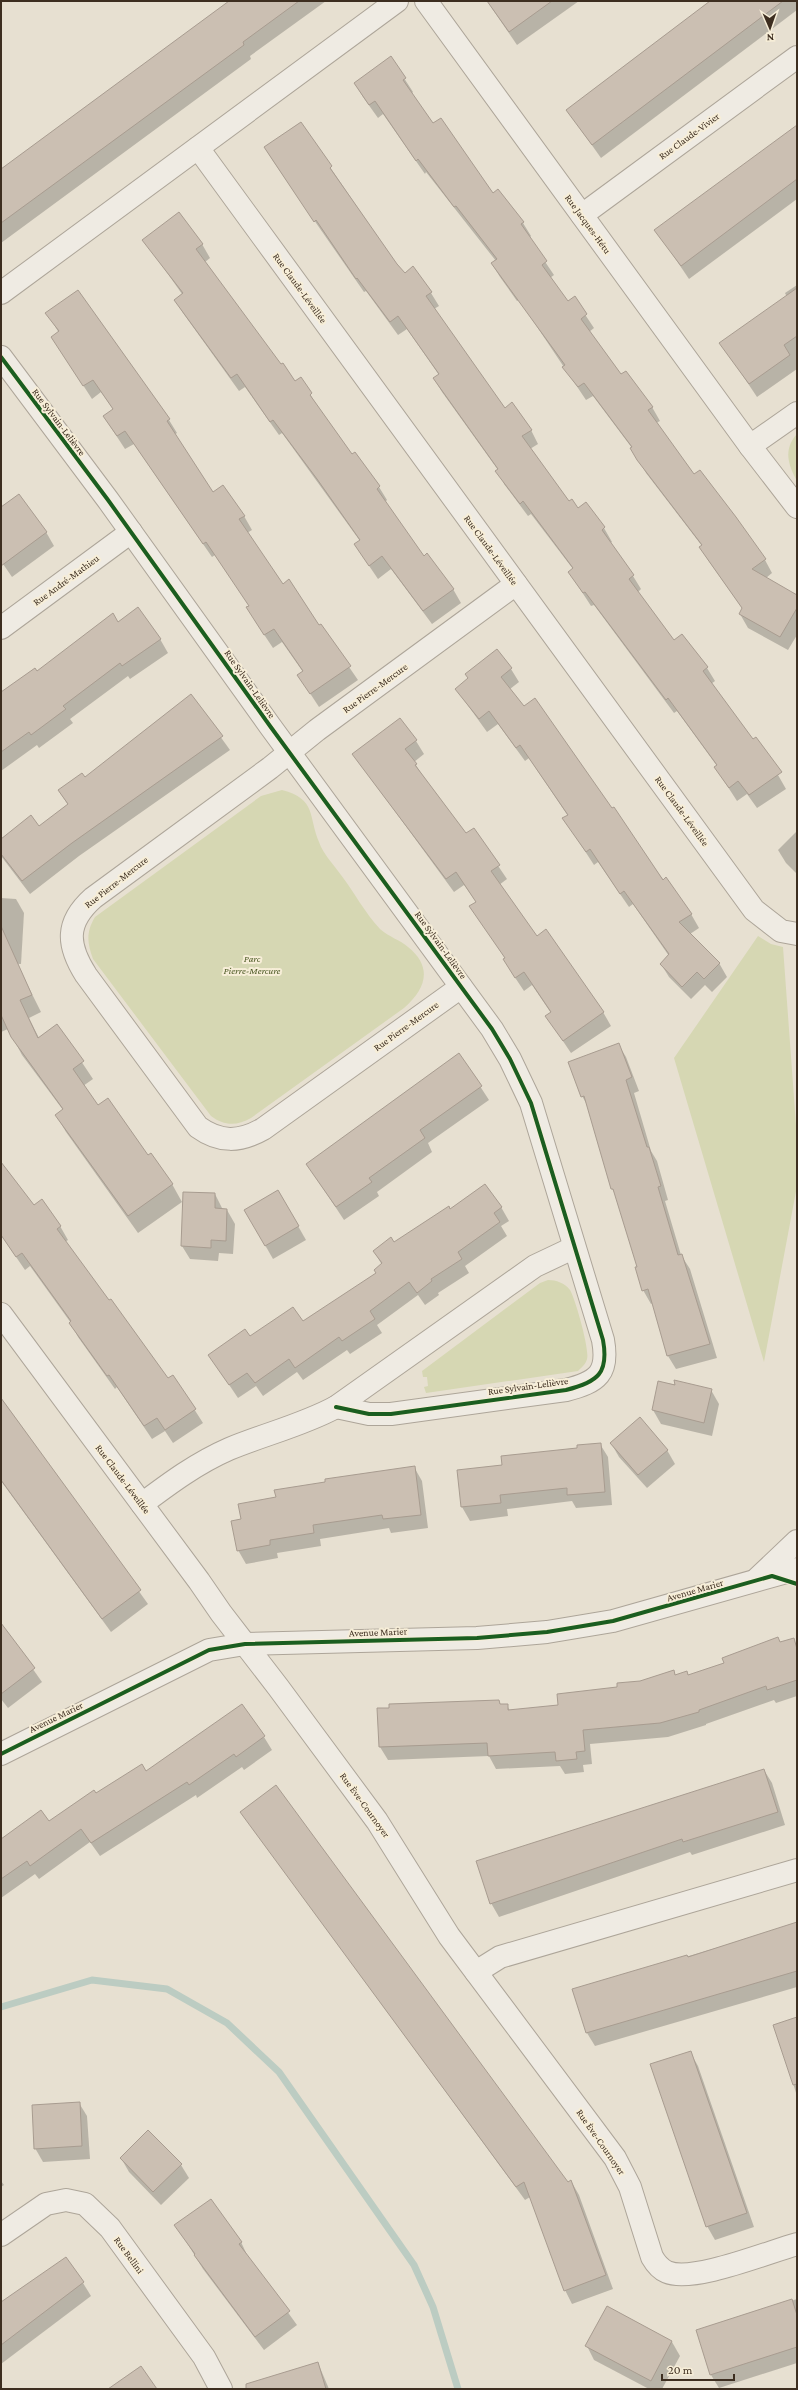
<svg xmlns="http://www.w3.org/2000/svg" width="798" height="2390" viewBox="0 0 798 2390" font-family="'Crimson Pro',serif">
  <rect width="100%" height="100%" fill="#e7e0d1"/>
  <g fill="#d6d7b3">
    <path d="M797,434V481C788,465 783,449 797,434Z"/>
    <path d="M282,790C317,799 308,817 319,842C323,854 334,865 341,875C354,892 365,913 380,929C389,937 400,940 408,947C433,967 426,989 404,1008L251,1118C237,1126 224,1126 211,1116L93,959C87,943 86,932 95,917L261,796Z"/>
    <path d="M758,936L771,944L783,947L797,1139V1186L764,1362L674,1058Z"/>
    <path d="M548,1280C556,1280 565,1283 570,1290C575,1298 590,1350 587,1359C586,1364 581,1368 578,1371L426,1393L424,1387L428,1386L427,1377H423L422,1371L540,1283Z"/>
  </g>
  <g fill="#0003">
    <path d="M231,1H326L250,56L251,59L1,243V170Z"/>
    <path d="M487,1H579L517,45Z"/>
    <path d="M711,1H797V10L601,158L567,110Z"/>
    <path d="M391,58L413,92L411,94L433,124L493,195L498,190L523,223L531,236L529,238L554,275L550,278L568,302L574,298L594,328L589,332L621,375L652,407L660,421L656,423L694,476L765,560L772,573L766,578L797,596V635L788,650L748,628L740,614L743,609L708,560L700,547L702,546L646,473L632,448L593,396L586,400L519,300L517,301L500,277L492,264L496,261L426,172L425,174L383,114L378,118L363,97L355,83Z"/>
    <path d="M300,123L396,264L405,274L431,293L439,306L434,309L504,409L531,430L538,444L530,449L569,503L578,509L586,504L604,528L612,542L610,543L633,576L641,589L638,592L674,641L682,635L707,668L715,681L711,684L753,750L778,775L786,789L757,808L747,794L737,801L715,767L717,766L677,711L674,713L594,605L591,606L569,572L573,569L531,514L528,516L504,484L498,470L442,392L434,379L439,375L407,329L398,335L366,291L364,292L273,161L265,148Z"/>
    <path d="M797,126V199L689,279L656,230Z"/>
    <path d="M144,240L202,244L210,258L205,262L281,366L295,383L301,378L318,408L352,455L379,487L387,500L385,502L424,557L453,589L461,603L432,624L391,569L378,579L355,545L360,541L282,433L279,435L245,387L239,391L183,313L175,300L182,294Z"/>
    <path d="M797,285V369L757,397L721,343L787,297L785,293Z"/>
    <path d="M47,313L169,420L177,433L174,435L213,493L244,516L252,530L247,533L283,585L318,626L320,625L358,680L319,707L298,675L303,672L282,642L273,648L255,621L250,606L215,555L212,557L134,444L125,449L104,417L114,410L101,392L92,399L61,351L59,333Z"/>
    <path d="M1,508L46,532L54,546L12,577L1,561Z"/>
    <path d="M118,623L160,639L168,653L130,679L128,676L70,719L73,723L39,748L37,745L1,771V699L37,672Z"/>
    <path d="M511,669L519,682L510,689L691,914L699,928L690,934L719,963L727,977L712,992L705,985L691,999L669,977L661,964L669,956L633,904L629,907L598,862L594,865L564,819L568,816L529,758L525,761L498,724L487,732L456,689Z"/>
    <path d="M191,696L230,750L79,856L30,894L1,856V840L39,827L68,805L59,791L85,779Z"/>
    <path d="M416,741L424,754L414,762L424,778L466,835L473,829L507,879L499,885L537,937L603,1012L611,1026L571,1053L546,1016L551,1013L532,985L524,991L512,973L504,960L506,959L471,907L477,903L464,885L454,892L353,754Z"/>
    <path d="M797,831V874L786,863L778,850Z"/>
    <path d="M1,898L16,899L24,913L21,964L1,963Z"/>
    <path d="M20,970L41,1012L29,1018L39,1038L57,1025L93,1079L83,1086L98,1106L148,1156L172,1184L182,1202L138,1233L66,1132L56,1115L63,1110L22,1055L8,1029L1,1032V978Z"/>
    <path d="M618,1044L626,1057L639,1091L634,1093L651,1151L657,1161L668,1200L665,1201L681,1255L690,1269L717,1358L676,1369L668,1356L653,1303L651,1304L643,1290L638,1267L617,1196L612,1189L589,1108L582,1096Z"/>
    <path d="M459,1054L489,1100L428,1143L432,1152L377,1192L379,1196L344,1220L307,1164Z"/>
    <path d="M1,1163L33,1207L60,1226L68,1240L65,1242L168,1379L173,1376L203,1423L173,1443L165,1431L152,1439L117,1387L115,1389L78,1337L71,1323L30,1266L25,1270L1,1235Z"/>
    <path d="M278,1191L306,1240L273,1259L245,1210Z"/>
    <path d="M215,1194L223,1210H227L235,1224L233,1254L219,1253L218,1261L190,1259L182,1246Z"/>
    <path d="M501,1207L509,1221L501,1226L507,1236L465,1266L469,1273L438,1293L439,1295L425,1305L418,1295L377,1325L382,1333L350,1354L347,1350L303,1380L297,1372L263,1396L256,1386L238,1398L209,1355L250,1338L303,1322L377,1274L382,1265L374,1251L394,1243L450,1210Z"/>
    <path d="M659,1382L711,1390L719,1404L712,1436L661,1424L653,1410Z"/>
    <path d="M1,1398L148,1604L111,1632L1,1481Z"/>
    <path d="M611,1443L667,1450L675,1464L647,1488L619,1457Z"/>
    <path d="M600,1444L608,1457L612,1505L576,1508L572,1501L507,1509L508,1516L470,1521L462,1507L458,1471L504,1465Z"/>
    <path d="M414,1467L422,1481L428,1528L391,1533L389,1528L320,1539L321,1546L277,1553L278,1558L246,1564L238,1550L242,1520L277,1498L326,1483Z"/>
    <path d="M1,1624L42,1682L8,1708L1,1699Z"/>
    <path d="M793,1639L797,1646V1696L776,1703L774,1700L706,1724V1725L668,1737L590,1744L592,1764L583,1765L584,1772L565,1774L560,1766L496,1769L489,1756L388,1760L380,1747L499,1702L501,1705H507L510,1711L560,1706L673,1671L676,1676H688Z"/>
    <path d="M264,1737L272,1750L244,1770L242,1767L197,1798L196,1795L100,1856L90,1842L39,1879L35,1874L1,1898V1840L49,1822L96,1795L146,1772Z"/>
    <path d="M764,1770L772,1783L785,1825L692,1855L690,1852L499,1917L491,1903Z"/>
    <path d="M241,1812L568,2183L571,2181L579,2195L613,2289L572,2304L565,2290L530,2197L525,2200Z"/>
    <path d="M797,1924V1987L595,2046L587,2033L574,1990Z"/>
    <path d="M797,2018V2096L775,2025Z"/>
    <path d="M690,2052L698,2066L754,2227L715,2240L707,2226Z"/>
    <path d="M79,2103L87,2116L90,2159L43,2162L35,2148Z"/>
    <path d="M121,2158L181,2165L189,2178L161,2205L129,2172Z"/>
    <path d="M1,2181L4,2185L1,2187Z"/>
    <path d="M176,2225L241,2242L248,2257L297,2325L264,2350L203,2269Z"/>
    <path d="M83,2283L91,2296L1,2364V2303Z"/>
    <path d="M797,2299V2363L719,2388L711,2375L697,2331Z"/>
    <path d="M607,2308L672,2342L680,2356L662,2389H649L594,2360L587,2346Z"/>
    <path d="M318,2363L329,2389H281Z"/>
  </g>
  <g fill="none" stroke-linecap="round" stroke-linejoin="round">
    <path stroke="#bcccc2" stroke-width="7" d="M1,2007L92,1980L167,1989L227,2023L279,2072L414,2265L433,2307L458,2389"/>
  </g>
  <g fill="#cbbfb2" stroke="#a89c90">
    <path d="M229,1H299L243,42L244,45L1,223V169Z"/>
    <path d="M487,1H552L509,32Z"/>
    <path d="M710,1H783L592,145L566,110Z"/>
    <path d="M391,56L406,78L403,80L433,123L441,118L493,193L498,189L524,222L521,224L547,261L542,265L568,301L575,296L587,314L581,319L621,374L626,371L653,407L648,410L694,474L700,470L736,517L766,559L752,569L797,595V608L780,637L739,614L742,608L699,547L702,545L637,460L630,448L632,447L584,383L578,387L562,367L565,365L491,263L497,259L456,206L454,207L418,159L416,161L375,101L369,105L354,83Z"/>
    <path d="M301,122L332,166L330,168L397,264L405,273L413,266L432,292L426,296L505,408L512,402L532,430L522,436L569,501L572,499L578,508L586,502L605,527L602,530L634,575L629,579L674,640L682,634L708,667L703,671L753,739L756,737L782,772L749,795L738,781L729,788L714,767L717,765L668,698L666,700L585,592L583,593L568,572L573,568L523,501L520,504L495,471L498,469L433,378L439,374L398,316L390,322L357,278L356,279L316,220L314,222L264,147Z"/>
    <path d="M797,125V179L681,266L654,230Z"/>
    <path d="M179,212L203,244L196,249L281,364L283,363L295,381L301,377L312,393L310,395L352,454L355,452L380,486L377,489L424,556L427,553L454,589L423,611L382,556L369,566L354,544L360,540L317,479L273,420L270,422L237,374L231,378L174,300L183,293L142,240Z"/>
    <path d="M797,288V336L784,345L790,355L749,384L719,343Z"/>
    <path d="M78,290L170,419L167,421L213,492L223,485L245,516L239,519L283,584L289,579L319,625L321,624L351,666L310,694L297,675L303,671L274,629L264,635L246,607L249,606L206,542L203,544L125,431L117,436L103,416L113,409L93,380L83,386L51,337L59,331L45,313Z"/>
    <path d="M19,494L47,532L1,566V507Z"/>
    <path d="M138,607L161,639L122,666L120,663L63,706L66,709L31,735L29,732L1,752V692L35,668L37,671L113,613L118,622Z"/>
    <path d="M497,649L512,668L501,677L524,706L535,698L612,808L614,807L663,880L666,877L692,914L679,922L720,963L704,979L697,972L682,987L660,964L669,954L624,891L620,894L590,849L586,852L562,818L568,815L520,745L516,748L489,711L479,719L455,689L468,678L465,674Z"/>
    <path d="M191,694L223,736L72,843L22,881L1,854V839L31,815L39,826L68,804L58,790L82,773L85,777Z"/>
    <path d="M400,718L417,740L405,749L417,764L415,765L466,833L474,828L500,865L491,871L537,936L546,929L604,1012L563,1041L545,1016L551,1012L524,972L515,978L503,959L505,958L469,906L476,902L456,872L446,879L352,754Z"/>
    <path d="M1,926L32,995L20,1000L38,1038L57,1024L84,1061L73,1069L98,1105L108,1098L148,1155L151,1153L173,1184L128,1216L55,1115L63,1109L11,1037L1,1015Z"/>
    <path d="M619,1043L632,1077L626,1080L647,1147H649L661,1186L658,1187L678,1255L682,1254L710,1344L667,1356L648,1289L642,1291L635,1267H637L613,1189H611L584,1096L581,1097L568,1062Z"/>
    <path d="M459,1053L482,1086L420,1130L425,1138L369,1178L372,1182L336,1207L306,1164Z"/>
    <path d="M1,1162L34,1205L42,1199L61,1226L57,1229L109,1300L111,1299L168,1378L173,1375L196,1409L165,1430L157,1418L144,1426L109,1375L107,1376L69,1323L71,1321L22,1253L16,1257L1,1235Z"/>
    <path d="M485,1184L502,1207L494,1213L500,1222L458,1252L462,1259L431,1279L432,1281L417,1293L409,1282L370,1311L375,1319L342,1341L339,1337L295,1368L289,1359L255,1383L247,1373L229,1385L208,1355L245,1329L250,1336L293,1307L303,1321L376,1273L374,1270L382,1263L373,1251L391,1237L394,1242L449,1206L450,1209Z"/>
    <path d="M278,1190L299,1226L265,1246L244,1210Z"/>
    <path d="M183,1192L215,1193V1208L227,1209L226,1241L211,1240V1248L181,1246Z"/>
    <path d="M674,1380L712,1389L704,1423L652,1410L658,1381L675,1385Z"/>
    <path d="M1,1398L141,1590L102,1619L1,1480Z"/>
    <path d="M640,1417L668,1450L638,1475L610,1443Z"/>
    <path d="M601,1443L605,1492L567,1495V1488L500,1495L501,1503L461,1507L457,1470L502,1465L501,1456L577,1448V1445Z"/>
    <path d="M415,1466L421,1515L383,1519L382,1515L313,1525L314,1533L270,1540V1545L237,1551L231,1521L241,1519L238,1504L276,1497L274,1490L325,1482V1479Z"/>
    <path d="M1,1623L35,1668L1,1694Z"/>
    <path d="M778,1637L780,1642L794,1638L797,1649V1680L767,1690L766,1686L699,1710V1712L660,1723L583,1730L585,1751L576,1752L577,1759L556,1761L555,1752L488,1756L487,1743L379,1747L377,1708H389V1704L499,1700L500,1704H508V1710L558,1705L557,1694L617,1687V1683L640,1681L674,1670L675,1675L687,1671L688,1675L724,1663L722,1658Z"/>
    <path d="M242,1704L265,1736L236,1757L234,1754L189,1785L187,1782L91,1843L81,1829L30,1866L27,1861L1,1879V1839L41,1810L49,1821L94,1790L96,1793L142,1764L146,1771Z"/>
    <path d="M764,1769L778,1812L683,1842L682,1839L490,1904L476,1861Z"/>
    <path d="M276,1785L568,2182L571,2180L606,2275L564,2291L524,2182L516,2187L240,1812Z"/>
    <path d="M797,1922V1971L586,2033L572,1989L687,1955L688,1957Z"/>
    <path d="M797,2017V2084L793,2085L773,2025Z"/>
    <path d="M691,2051L747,2213L706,2227L650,2064Z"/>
    <path d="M80,2102L82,2146L34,2149L32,2105Z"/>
    <path d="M148,2130L182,2164L153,2192L120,2158Z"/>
    <path d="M211,2199L242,2242L239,2244L290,2311L255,2337L194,2255L195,2254L174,2225Z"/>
    <path d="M66,2257L84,2282L1,2345V2302Z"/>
    <path d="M792,2299L797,2315V2347L710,2375L696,2330Z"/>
    <path d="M607,2306L672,2341L651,2381L585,2346Z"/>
    <path d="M318,2362L326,2389H246V2384Z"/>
    <path d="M141,2366L157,2389H108Z"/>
  </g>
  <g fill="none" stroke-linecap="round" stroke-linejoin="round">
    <defs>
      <g id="minor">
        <path d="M426,1L750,446L797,413"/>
        <path d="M198,148L754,910L781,931L797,934"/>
        <path d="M582,215L797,57"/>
        <path d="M1,293L397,1"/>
        <path d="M1,357L108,500L270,726L492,1029L510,1059L531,1103L603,1340C609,1373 598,1382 566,1390L391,1414H369L336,1407"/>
        <path d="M750,446L797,507"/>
        <path d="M1,628L131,532"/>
        <path d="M461,987L263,1129C240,1142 220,1143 198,1127L86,975C67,945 65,923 93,898L270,768L317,730L516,584"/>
        <path d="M1,1314L199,1581L221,1613L278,1687L377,1821L449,1936L615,2158L630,2187L652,2257C656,2264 660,2269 667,2272C693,2283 768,2252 797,2244"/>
        <path d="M142,1504C170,1483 197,1463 229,1449C265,1434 303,1425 336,1407L535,1266L573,1248"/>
        <path d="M476,1972L500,1957L797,1870"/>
        <path d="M1,2235L46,2204L66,2200L85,2204L110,2228L204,2357L221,2389"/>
      </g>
      <g id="tertiary">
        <path d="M758,1578L797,1541"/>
        <path d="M1,1754L209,1650L245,1644L477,1638L547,1632L613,1621L797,1569"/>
      </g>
    </defs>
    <use href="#minor" stroke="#ada599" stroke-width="24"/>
    <use href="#tertiary" stroke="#ada599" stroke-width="24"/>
    <use href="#minor" stroke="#efebe3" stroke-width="22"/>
    <use href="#tertiary" stroke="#efebe3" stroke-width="22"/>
    <defs>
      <g id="cycleway">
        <path d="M1,357L108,500L270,726L492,1029L510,1059L531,1103L603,1340C609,1373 598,1382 566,1390L391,1414H369L336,1407"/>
        <path d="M1,1754L209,1650L245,1644L477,1638L547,1632L613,1621L772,1576L797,1584"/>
      </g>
    </defs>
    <use href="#cycleway" stroke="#f7eed8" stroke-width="6"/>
    <use href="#cycleway" stroke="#1b5e20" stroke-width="4"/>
  </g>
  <g text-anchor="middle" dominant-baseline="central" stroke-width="4" stroke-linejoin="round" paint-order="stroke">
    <g font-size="10" fill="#3d2e20" stroke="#f7eed8">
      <text transform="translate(689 136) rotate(-36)">Rue Claude-Vivier</text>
      <text transform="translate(588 224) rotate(54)">Rue Jacques-Hétu</text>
      <text transform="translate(300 288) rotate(54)">Rue Claude-Léveillée</text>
      <text transform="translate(59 422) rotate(53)">Rue Sylvain-Lelièvre</text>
      <text transform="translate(491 550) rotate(54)">Rue Claude-Léveillée</text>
      <text transform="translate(66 580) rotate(-36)">Rue André-Mathieu</text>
      <text transform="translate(250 684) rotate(55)">Rue Sylvain-Lelièvre</text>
      <text transform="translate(375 688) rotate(-36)">Rue Pierre-Mercure</text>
      <text transform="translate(682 811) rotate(54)">Rue Claude-Léveillée</text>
      <text transform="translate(116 882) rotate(-38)">Rue Pierre-Mercure</text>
      <text transform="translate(441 945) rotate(54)">Rue Sylvain-Lelièvre</text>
      <text transform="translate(406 1026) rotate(-36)">Rue Pierre-Mercure</text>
      <text transform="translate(528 1386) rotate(-8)">Rue Sylvain-Lelièvre</text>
      <text transform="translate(123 1479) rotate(53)">Rue Claude-Léveillée</text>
      <text transform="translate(695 1590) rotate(-16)">Avenue Marier</text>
      <text transform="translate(378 1632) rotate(-2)">Avenue Marier</text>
      <text transform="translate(56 1717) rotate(-26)">Avenue Marier</text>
      <text transform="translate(365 1805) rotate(54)">Rue Ève-Cournoyer</text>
      <text transform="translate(601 2142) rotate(55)">Rue Ève-Cournoyer</text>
      <text transform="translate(129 2255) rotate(54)">Rue Bellini</text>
    </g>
    <g font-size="10" font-style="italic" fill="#4d5a26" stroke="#f7eed8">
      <text x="252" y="958">Parc<tspan x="252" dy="12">Pierre-Mercure</tspan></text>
    </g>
  </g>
  <rect width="798" height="2390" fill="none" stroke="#3d2e20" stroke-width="4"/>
  <g transform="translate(770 28) rotate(178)" stroke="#f7eed8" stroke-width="3" paint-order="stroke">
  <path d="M0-3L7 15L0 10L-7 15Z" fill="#3d2e20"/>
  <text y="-6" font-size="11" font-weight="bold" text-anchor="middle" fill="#3d2e20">N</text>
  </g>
  <path d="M662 2374v6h72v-6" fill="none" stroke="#3d2e20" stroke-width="2"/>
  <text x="668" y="2374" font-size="12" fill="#3d2e20" stroke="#f7eed8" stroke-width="3" paint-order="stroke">20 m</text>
</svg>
